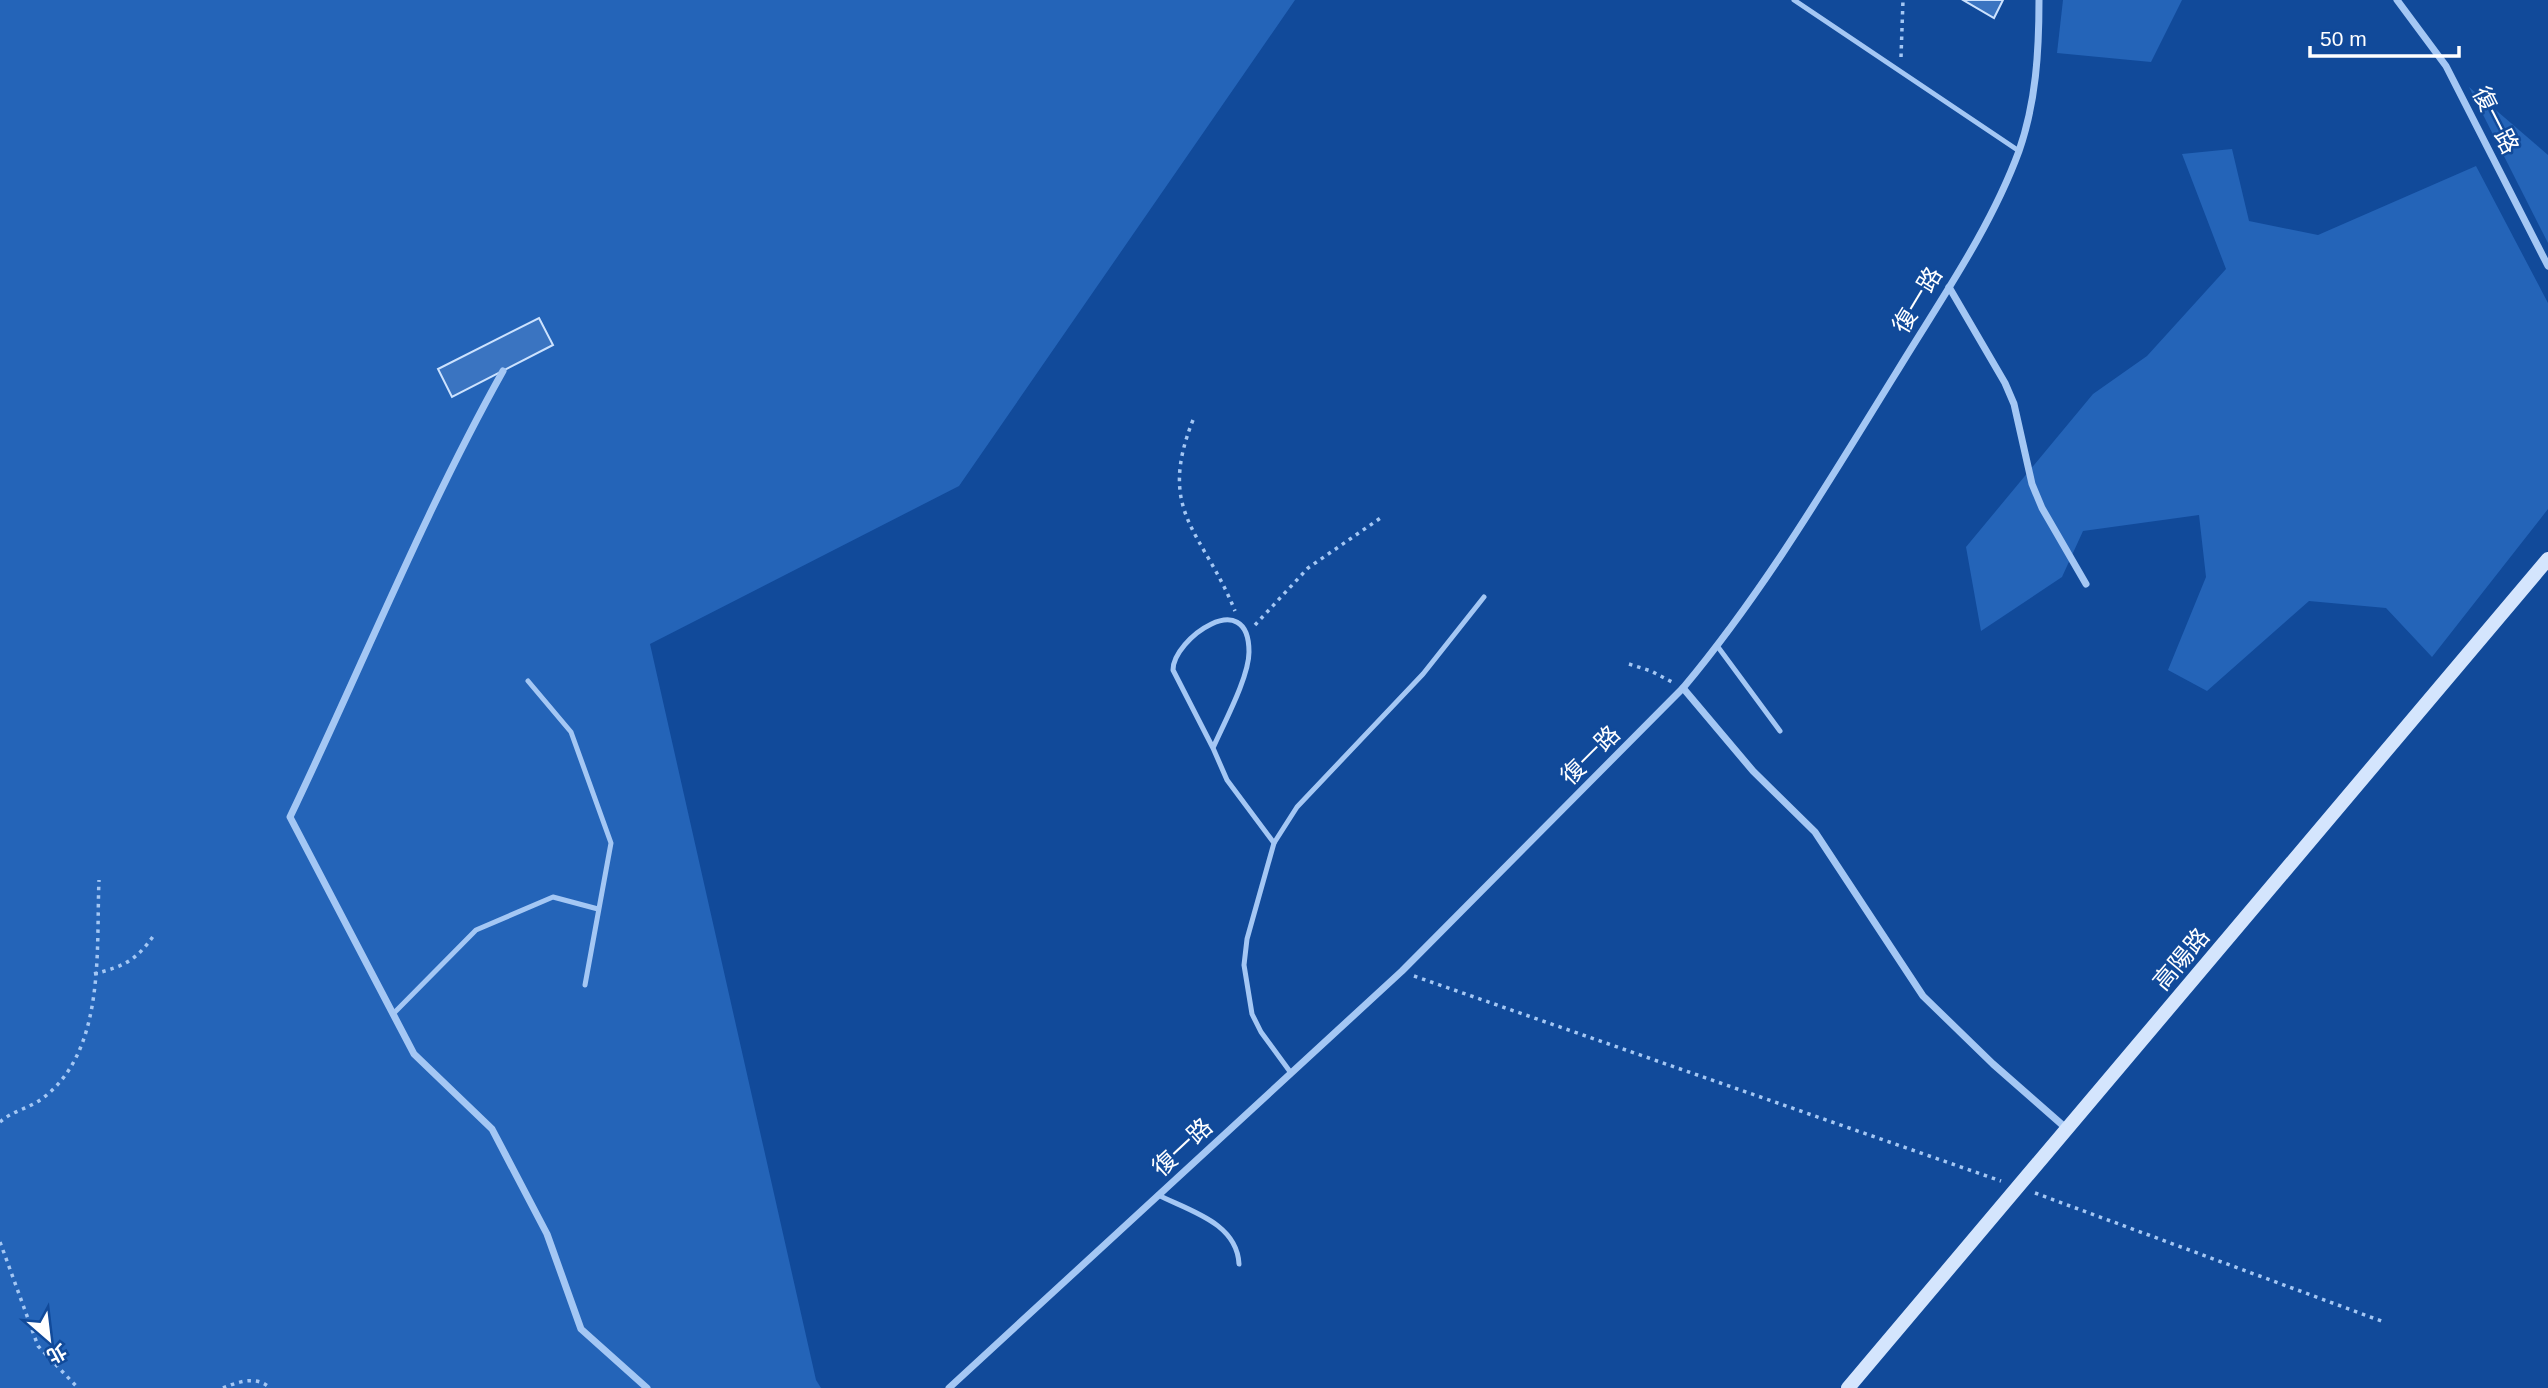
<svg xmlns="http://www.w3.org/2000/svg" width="2548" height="1388" viewBox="0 0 2548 1388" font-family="Helvetica,'Noto Sans TC',sans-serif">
  <rect width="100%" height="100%" fill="#114a9a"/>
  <g fill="#2464b8">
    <path d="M0,0H1295L959,486L650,644L816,1380L821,1388H0Z"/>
    <path d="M2063,0H2182L2151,62L2057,53Z"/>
    <path d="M2469,87L2548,155V243Z"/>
    <path d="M2232,149L2249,221L2318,235L2476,166L2548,303V509L2432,657L2386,608L2309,601L2207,691L2168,670L2206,577L2199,515L2083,531L2062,577L1981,631L1966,547L2093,394L2147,356L2226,269L2182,154Z"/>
  </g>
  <g fill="#3a74c1" stroke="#cce2fe" stroke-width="2">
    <path d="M1963,0H2003L1994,18Z"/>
    <path d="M539,318L553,345L452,397L438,369Z"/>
  </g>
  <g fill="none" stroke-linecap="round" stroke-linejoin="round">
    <g stroke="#a4c7f4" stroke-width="3.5" stroke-dasharray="3.5 5" stroke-linecap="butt">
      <path d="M1901,57L1903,0"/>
      <path d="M1193,420C1156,513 1203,531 1235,611"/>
      <path d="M1255,625L1308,568L1382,517"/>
      <path d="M1629,664L1651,671L1672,682"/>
      <path d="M94,974C124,966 136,961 154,935"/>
      <path d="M1414,976L2001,1181"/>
      <path d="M0,1122C12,1111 30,1108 43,1098C106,1050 96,950 99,880"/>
      <path d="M2035,1193L2384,1322"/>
      <path d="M0,1242L38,1346L78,1388"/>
      <path d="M223,1388C238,1382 256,1375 270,1388"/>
    </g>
    <g stroke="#a4c7f4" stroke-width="5">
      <path d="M1794,0L2019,151"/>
      <path d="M1718,647L1780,731"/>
      <path d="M528,681L571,732L611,843L585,985"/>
      <path d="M1213,748L1173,670C1173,639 1249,585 1249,652C1249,677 1224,723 1213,748L1227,780L1274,843"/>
      <path d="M393,1014L476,930L553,897L598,909"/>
      <path d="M1291,1073L1261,1032L1252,1014L1244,965L1247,939L1274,843L1297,807L1423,674L1484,597"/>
      <path d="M1158,1195C1190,1211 1237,1223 1239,1264"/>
    </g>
    <g stroke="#a4c7f4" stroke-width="7">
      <path d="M2397,0L2446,66L2548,266"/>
      <path d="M1949,287L2005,383L2014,404L2032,484L2042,508L2086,584"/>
      <path d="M503,371C423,514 361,669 290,817L414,1054L492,1129L547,1234L581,1329L647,1388"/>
      <path d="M1683,688L1753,771L1815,832L1923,996L1993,1064L2067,1129"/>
      <path d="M949,1388L1402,971L1683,688C1765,590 1829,481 1896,373C1939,302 1990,230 2019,151C2036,102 2039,52 2039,0"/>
    </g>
    <path stroke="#d4e5fd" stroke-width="14" d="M1848,1388L2548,559"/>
  </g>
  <g text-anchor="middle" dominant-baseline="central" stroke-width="5" stroke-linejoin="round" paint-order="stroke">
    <g font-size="24" fill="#fff" stroke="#114a9a">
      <text transform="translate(2496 120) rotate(63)">復一路</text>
      <text transform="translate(1917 300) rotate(-59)">復一路</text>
      <text transform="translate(1590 755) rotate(-45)">復一路</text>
      <text transform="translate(2181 959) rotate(-50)">高陽路</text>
      <text transform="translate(1182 1147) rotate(-43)">復一路</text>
    </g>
  </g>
  <g transform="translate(49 1339) rotate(152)" stroke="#114a9a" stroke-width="5" paint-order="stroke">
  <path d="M0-5L12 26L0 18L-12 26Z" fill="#ffffff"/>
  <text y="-10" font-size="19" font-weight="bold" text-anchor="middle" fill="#ffffff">北</text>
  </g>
  <path d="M2310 46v10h149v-10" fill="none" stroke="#ffffff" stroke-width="3.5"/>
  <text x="2320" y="46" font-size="21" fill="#ffffff" stroke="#114a9a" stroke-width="5" paint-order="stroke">50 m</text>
</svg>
